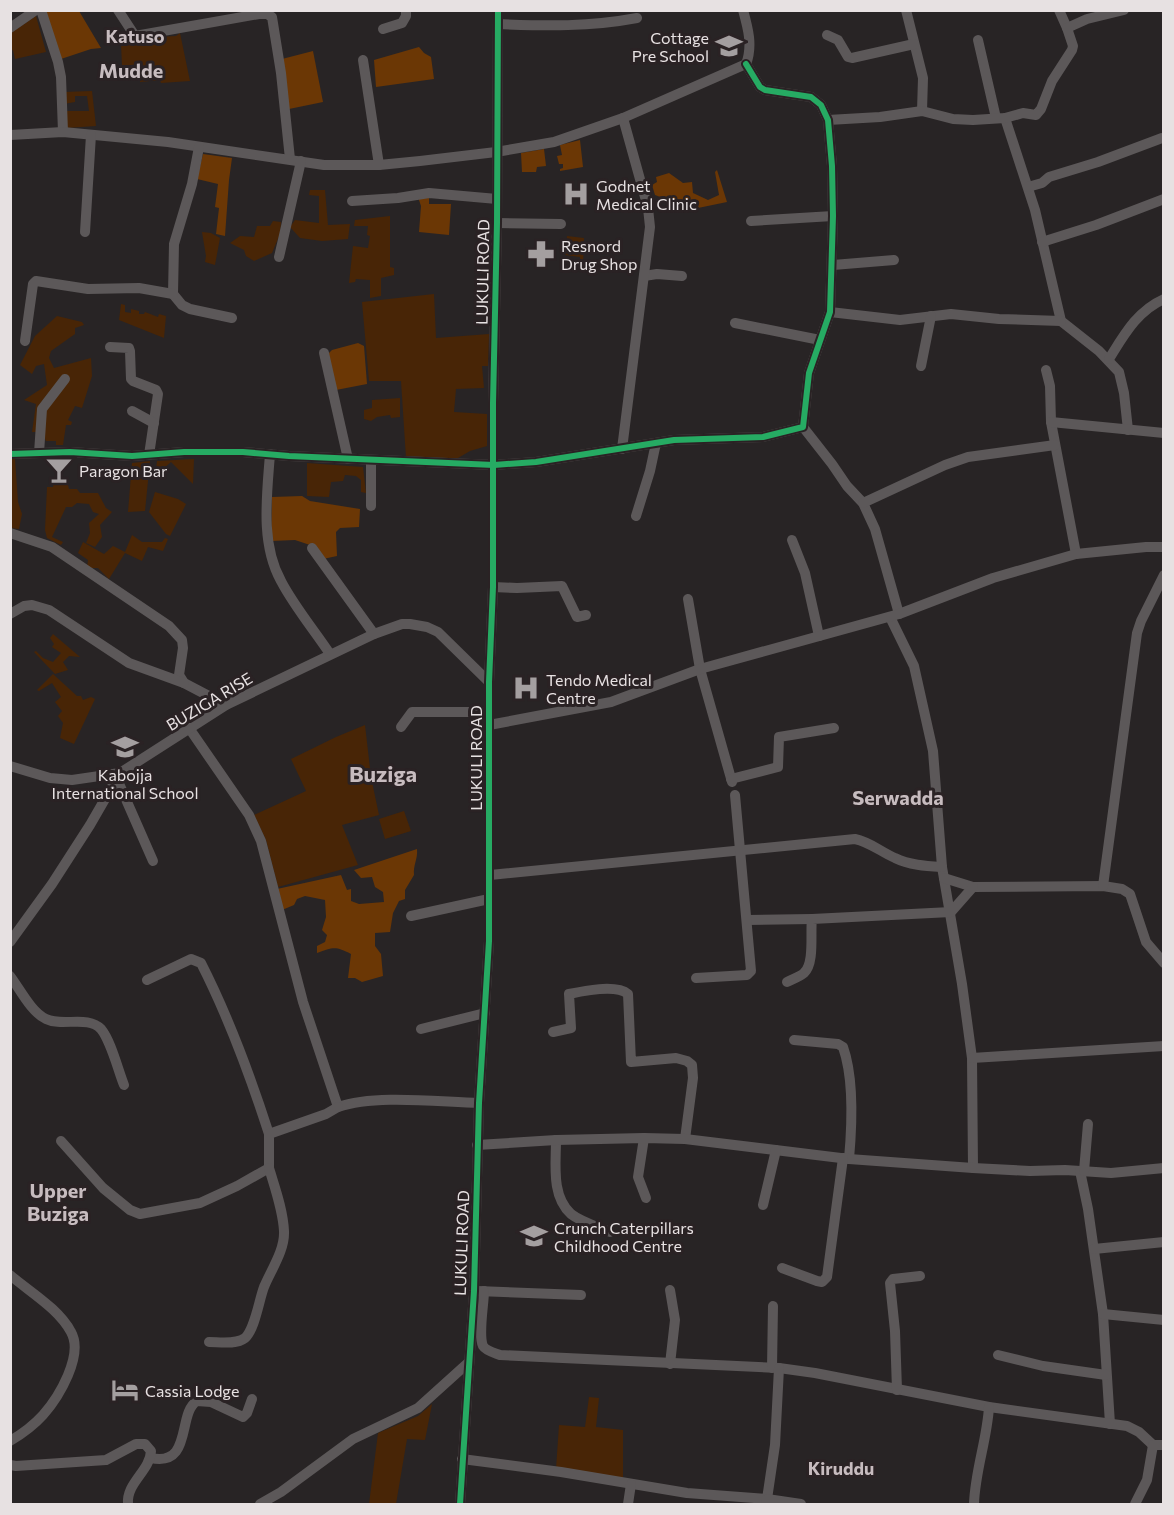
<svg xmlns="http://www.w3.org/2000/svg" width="1174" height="1515" viewBox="0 0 1174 1515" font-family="Commissioner,sans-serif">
  <rect width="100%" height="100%" fill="#282425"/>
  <g fill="#482506">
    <path d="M36,16L46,52L15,59L13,50L11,51V33Z"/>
    <path d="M180,33L190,81L161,83L160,80L140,82V64L122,66L121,44L157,35L159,37L176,36Z"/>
    <path d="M92,91L96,126L66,128L64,111H89L87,96H75V102L64,104L63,92Z"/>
    <path d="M310,190H325L328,225L350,224L348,239L322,241L300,238L290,227L295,220L319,223V196L309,195Z"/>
    <path d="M390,216V267L394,268V275L381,278V296L370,298V280L356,279L355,282L349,283L353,246L368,248L370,236L367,235L368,226H354L355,220Z"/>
    <path d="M273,221L281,222L280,234L272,253L254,261L246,256L244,250L230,243L240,236L254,237L257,226H270Z"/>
    <path d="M202,232L211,233L220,238L215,265L205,262L206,256Z"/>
    <path d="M567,236L584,238L583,264H580V257L565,255Z"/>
    <path d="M434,294L436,338L489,334L488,366H482L484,388L456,389L454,412L487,414V446L470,451L458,458H406L401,381H369L362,302Z"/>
    <path d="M121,304L125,305V312L131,313V309L139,311V314H144L145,312L158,317L159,314L166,316L164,338L119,320Z"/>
    <path d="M57,316L82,322L84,325L75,328V334L51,351L49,358L54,368L91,358L92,376L82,408L75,406L68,420L72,422L71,425H66L63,445H56V441H46L42,432H32L36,404L24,400L47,385L44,364L36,366L32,374L20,365L35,336Z"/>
    <path d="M400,398V417L391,418L390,415L377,417L371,421L364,419V410L372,408V400Z"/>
    <path d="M10,459H15L18,502L22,514L19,529L11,528Z"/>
    <path d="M194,459L193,484L171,462L164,468L156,469L157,461Z"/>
    <path d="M150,461L145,511L128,512L132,463Z"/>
    <path d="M307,463L363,467L366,493L361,492V480L356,476L345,475L343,481L331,482L329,497L307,496Z"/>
    <path d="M54,481H67L69,489H77L80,493H98L106,508L112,512L100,525L102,537L95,547L86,543L90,533L89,523L99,514L93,512L89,504L77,503L72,507H66L52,537L63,542L61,545L47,538L45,530L47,487H53Z"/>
    <path d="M155,492L178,499L186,504L170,536L166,534L149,512Z"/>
    <path d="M132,535L142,542H162L165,538L168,539L163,551L148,547L142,561L125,553L109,579L98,568H87L88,560L78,553L83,542L104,554L113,546L125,552Z"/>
    <path d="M53,634L80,657L69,656L63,662L68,670L55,674L34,652L36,651L43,658L53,662L61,653L52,647L54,644L50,638Z"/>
    <path d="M53,674L77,696H81L83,700L91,697L95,699L74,744L60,738L63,723L58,716L62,711L55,702L61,697L52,683L39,691L37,690Z"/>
    <path d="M365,725L371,777L379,815L342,825L358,865L278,887L266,840L254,815L306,791L291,759L336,737Z"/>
    <path d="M404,811L411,831L385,839L379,819Z"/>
    <path d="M589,1397L599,1398L596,1427L623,1430V1483L556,1469L559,1425L585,1427Z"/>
    <path d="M432,1404L425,1440L407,1439L396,1504H369L378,1433L418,1416Z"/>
  </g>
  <g fill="#6b3705">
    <path d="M43,11H79L101,48L91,49L61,59Z"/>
    <path d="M419,47L424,53L431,57L434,79L376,87L374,60Z"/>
    <path d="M313,51L323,102L289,109L282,59Z"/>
    <path d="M580,140L583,167L560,171V169L563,168V164H559L557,156L562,155L560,145Z"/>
    <path d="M544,149L546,166L537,167L536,172H522L521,153Z"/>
    <path d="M203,154L232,158L229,180L225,236L216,234L219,208L215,207L218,184L197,179Z"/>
    <path d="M717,170L727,202L698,208L681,205L655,195L652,185L657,182L656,177L669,173L683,183L692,182L693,193L708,200L719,195L715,172Z"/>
    <path d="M429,194V204H451L449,235L419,232L421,206L418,197Z"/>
    <path d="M358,343L364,346L367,384L336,390L327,355L332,350Z"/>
    <path d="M302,496L310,501L360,509L359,527L340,528L336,532L337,556L323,559L316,547L295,540L271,541L272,497Z"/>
    <path d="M417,849C418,859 413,865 414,875L405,890V899L399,901L393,913L390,932L375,933V946L381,954L383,976L362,982L355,978H348L351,954C336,946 333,947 317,953V946L325,942L327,935L322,930L326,917L325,900L305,896L297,899L294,905L282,910L277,889L341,875L347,890L351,889V901L359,904L384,902L383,892L375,887L372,877L361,878L354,870Z"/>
  </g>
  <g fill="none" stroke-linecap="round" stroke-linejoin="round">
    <g stroke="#5c5859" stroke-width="10">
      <path d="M41,10L58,62L61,77L63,132"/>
      <path d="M118,10L135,36L259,14H267L272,17L281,73L290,159"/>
      <path d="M906,10L923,78L922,111"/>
      <path d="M1059,10L1067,28"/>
      <path d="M498,24C547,26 589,27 637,18"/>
      <path d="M10,28L36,10"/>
      <path d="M383,29L402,23L406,16V10"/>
      <path d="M827,35L838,40L848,57L852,58L914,44"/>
      <path d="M978,40L996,118"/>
      <path d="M363,60L379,165"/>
      <path d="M1005,118L1035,210L1061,321L1099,351L1119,372L1124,393L1128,430"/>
      <path d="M828,120L880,117L922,111L953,119L973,120L1005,118L1023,113L1036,115L1041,109L1052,81L1072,50L1073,46L1067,28L1087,19L1124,10"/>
      <path d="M10,135L63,132L168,142L324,165H379L420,161L496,152L554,142L623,118L746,64C753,46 748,28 743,10"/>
      <path d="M199,147L192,184L174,244L173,294L182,305L190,309L232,318"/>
      <path d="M1028,187L1042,183L1049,177L1098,162L1162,138"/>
      <path d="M352,201L398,198L429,193L497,199"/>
      <path d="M751,221L833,216"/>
      <path d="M497,223L561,224"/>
      <path d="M85,232L91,135"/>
      <path d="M1042,242L1096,225L1164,199"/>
      <path d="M279,257L301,161"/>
      <path d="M833,265L894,260"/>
      <path d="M644,276L657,274L682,276"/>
      <path d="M830,312L900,320L951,314L999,319L1061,321"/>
      <path d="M735,323L820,340"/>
      <path d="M25,341L33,284L36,281L88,289L139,288L173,294"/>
      <path d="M110,347L129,348L130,351L131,379L133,381L156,390L158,394L149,455"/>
      <path d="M324,353L348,459"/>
      <path d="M1109,359C1124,335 1137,311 1164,299"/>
      <path d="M921,366L931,316"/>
      <path d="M1046,370L1050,386L1051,422L1076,554"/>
      <path d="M132,411L154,423"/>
      <path d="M1051,422L1164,433"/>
      <path d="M803,427L832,464L847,486L863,503L875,529L899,614"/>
      <path d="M622,449L650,227L648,208L623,118"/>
      <path d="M39,453L42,409L65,379"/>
      <path d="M10,454L70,452L132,456L184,452H243L289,456L494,465L536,462L674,440L763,437L803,427L809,373L830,312L833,216L832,166L828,120L821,105L811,97L765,90L760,87L746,64"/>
      <path d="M270,454C267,495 260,543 281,581C294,606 314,630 330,654"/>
      <path d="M863,503L945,465L968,457L1055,445"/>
      <path d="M371,506V460"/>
      <path d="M636,516L650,471L656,443"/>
      <path d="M10,533L52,547L169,626L182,640L183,648L179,675L184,683L226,705"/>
      <path d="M792,540L805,573L819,636"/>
      <path d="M312,548L374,634"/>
      <path d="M493,587L517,588L562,586L577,617L586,615"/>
      <path d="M688,599L700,669L732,782"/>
      <path d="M10,614L24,606L32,605L49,610L129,663L184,683"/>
      <path d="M890,617L914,666L933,751L942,867L962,984L972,1058L973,1168"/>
      <path d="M489,725L611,702L700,669L899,614L993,578L1076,554L1146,547H1164"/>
      <path d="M401,727L412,712H489"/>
      <path d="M189,728L249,815L261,841L303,1002L338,1107C376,1094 438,1102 479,1103"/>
      <path d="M10,766L50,778L72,780L120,773"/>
      <path d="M117,779L153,861"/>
      <path d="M731,779L778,767L779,737L834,728"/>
      <path d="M490,875L855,839C870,842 881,852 895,858C909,865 926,866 942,867"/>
      <path d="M944,878L973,887L1103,886L1122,889L1130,894L1146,942L1164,963"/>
      <path d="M1103,886L1137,633L1141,621L1164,575"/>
      <path d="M411,916L489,899"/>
      <path d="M747,920L812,919"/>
      <path d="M10,942L52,884L90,825L120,773L226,705L374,634L402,624H410L427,627L438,632L489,682"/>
      <path d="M10,976C20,989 31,1012 46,1019C62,1027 88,1015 101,1029C111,1041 118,1070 124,1085"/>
      <path d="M696,978L747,975L751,971L735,795"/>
      <path d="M147,980L191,959L201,963C229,1018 250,1075 269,1134"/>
      <path d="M787,982C792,979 800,977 804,973C815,963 810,932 812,919L951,912L973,887"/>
      <path d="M421,1029L485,1013"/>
      <path d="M553,1032L571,1028L569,994C583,991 616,984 628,994L631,1062L676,1058L687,1061L692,1065L693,1078L685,1139"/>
      <path d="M794,1040L838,1044L843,1047C854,1078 852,1126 849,1159"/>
      <path d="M972,1058L1164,1046"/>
      <path d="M644,1138L638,1177L646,1198"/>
      <path d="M556,1140C556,1164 551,1196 571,1214C581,1222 598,1227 610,1232"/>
      <path d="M61,1141L103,1188L130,1210L140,1214L200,1203L237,1186L269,1168V1134L326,1114L338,1107"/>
      <path d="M477,1145L556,1140L644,1138L685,1139L849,1159L973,1168L1030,1171L1065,1170L1111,1173L1164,1168"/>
      <path d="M1080,1171L1088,1209L1103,1314L1110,1424"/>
      <path d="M1084,1171L1088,1124"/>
      <path d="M763,1205L776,1150"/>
      <path d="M1094,1249L1164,1242"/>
      <path d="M782,1268L817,1281L822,1282L827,1277L843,1158"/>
      <path d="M10,1275C30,1292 59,1309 71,1332C84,1355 59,1397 43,1415C34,1425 22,1434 10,1441"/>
      <path d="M670,1290L675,1320L670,1364"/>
      <path d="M477,1291L581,1295"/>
      <path d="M484,1291C484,1304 478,1335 483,1346C486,1351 495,1353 500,1355L779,1368L815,1373L989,1407L1127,1426L1139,1432L1153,1445"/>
      <path d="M1103,1314L1164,1320"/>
      <path d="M209,1342C219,1342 236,1345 245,1338C255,1329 259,1300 264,1287C271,1270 285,1250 284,1231C283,1210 275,1188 269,1168"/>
      <path d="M998,1355L1043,1366L1106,1375"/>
      <path d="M772,1368L773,1306"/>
      <path d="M897,1390L895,1331L890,1283L893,1279L920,1276"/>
      <path d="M151,1458C193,1467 177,1413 197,1401L211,1402L243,1417L247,1413L252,1399"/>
      <path d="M462,1459L561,1472L687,1493L767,1499L775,1445L779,1368"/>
      <path d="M10,1465L16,1466L106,1460L136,1444H145L151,1451C150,1471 126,1483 128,1504"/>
      <path d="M260,1504L281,1492L353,1439L418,1408L469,1362"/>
      <path d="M460,1504L474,1291L479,1103L489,941V682L493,587V403L497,223L498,10"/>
      <path d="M628,1504L631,1484"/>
      <path d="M766,1504L767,1499L801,1504"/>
      <path d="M974,1504C975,1471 987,1440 989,1407"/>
      <path d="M1135,1504L1147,1480L1153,1445H1164"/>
    </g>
    <defs>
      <g id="cycleway">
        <path d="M10,454L70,452L132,456L184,452H243L289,456L494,465L536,462L674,440L763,437L803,427L809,373L830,312L833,216L832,166L828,120L821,105L811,97L765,90L760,87L746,64"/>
        <path d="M460,1504L474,1291L479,1103L489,941V682L493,587V403L497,223L498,10"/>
      </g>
    </defs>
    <use href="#cycleway" stroke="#2a2224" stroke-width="10"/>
    <use href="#cycleway" stroke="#26ab63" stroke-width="6"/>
  </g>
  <defs>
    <symbol id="school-bare" viewBox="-9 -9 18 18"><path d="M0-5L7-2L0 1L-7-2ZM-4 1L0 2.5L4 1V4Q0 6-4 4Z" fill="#a49fa0" stroke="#2a2224" stroke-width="2.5" paint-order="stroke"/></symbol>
    <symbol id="hospital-bare" viewBox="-9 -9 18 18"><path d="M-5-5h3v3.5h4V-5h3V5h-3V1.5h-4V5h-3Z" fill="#a49fa0" stroke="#2a2224" stroke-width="2.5" paint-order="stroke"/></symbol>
    <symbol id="pharmacy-bare" viewBox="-9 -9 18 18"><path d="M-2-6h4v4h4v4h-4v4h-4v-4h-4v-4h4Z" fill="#a49fa0" stroke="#2a2224" stroke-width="2.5" paint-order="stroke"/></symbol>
    <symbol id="bar-bare" viewBox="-9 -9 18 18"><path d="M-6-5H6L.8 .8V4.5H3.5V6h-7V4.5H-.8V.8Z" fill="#a49fa0" stroke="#2a2224" stroke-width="2.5" paint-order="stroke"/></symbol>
    <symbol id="hotel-bare" viewBox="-9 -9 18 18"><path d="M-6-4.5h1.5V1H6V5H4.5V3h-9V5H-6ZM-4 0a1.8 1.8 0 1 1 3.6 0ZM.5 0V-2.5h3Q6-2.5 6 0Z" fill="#a49fa0" stroke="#2a2224" stroke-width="2.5" paint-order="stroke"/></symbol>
  </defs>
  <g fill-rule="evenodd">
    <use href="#school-bare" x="710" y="27" width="38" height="38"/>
    <use href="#hospital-bare" x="557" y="175" width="38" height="38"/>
    <use href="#pharmacy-bare" x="522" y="235" width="38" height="38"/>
    <use href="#bar-bare" x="40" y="451" width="38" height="38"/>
    <use href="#hospital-bare" x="507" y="669" width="38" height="38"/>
    <use href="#school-bare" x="106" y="728" width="38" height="38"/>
    <use href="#school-bare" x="515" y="1217" width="38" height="38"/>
    <use href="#hotel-bare" x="106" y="1371" width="38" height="38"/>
  </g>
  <g text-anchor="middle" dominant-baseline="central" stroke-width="6" stroke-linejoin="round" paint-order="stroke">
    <g font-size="16" fill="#e7e1e2" stroke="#2a2224" text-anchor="start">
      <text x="709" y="37" text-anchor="end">Cottage<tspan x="709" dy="18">Pre School</tspan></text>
      <text x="596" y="185">Godnet<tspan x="596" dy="18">Medical Clinic</tspan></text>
      <text x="561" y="245">Resnord<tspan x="561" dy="18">Drug Shop</tspan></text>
      <text x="79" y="470">Paragon Bar</text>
      <text x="546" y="679">Tendo Medical<tspan x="546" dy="18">Centre</tspan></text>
      <text x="125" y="774" text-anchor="middle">Kabojja<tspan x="125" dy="18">International School</tspan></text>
      <text x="554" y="1227">Crunch Caterpillars<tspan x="554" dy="18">Childhood Centre</tspan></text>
      <text x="145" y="1390">Cassia Lodge</text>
    </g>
    <g font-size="16" fill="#e7e1e2" stroke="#2a2224">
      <text transform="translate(482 272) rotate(-89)">LUKULI ROAD</text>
      <text transform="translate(209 701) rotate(-31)">BUZIGA RISE</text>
      <text transform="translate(475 758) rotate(-90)">LUKULI ROAD</text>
      <text transform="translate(461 1243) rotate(-88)">LUKULI ROAD</text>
    </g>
    <g font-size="18" font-weight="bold" fill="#c7bcbf" stroke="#2a2224">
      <text x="135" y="36">Katuso</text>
      <text x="841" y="1468">Kiruddu</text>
    </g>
    <g font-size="20" font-weight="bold" fill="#c7bcbf" stroke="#2a2224">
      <text x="131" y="70">Mudde</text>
      <text x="898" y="797">Serwadda</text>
      <text x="58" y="1190">Upper<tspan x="58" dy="23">Buziga</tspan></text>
    </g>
    <g font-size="22" font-weight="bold" fill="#c7bcbf" stroke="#2a2224">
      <text x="383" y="773">Buziga</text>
    </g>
  </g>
  <rect width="1174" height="1515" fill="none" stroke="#e7e1e2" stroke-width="24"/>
</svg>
